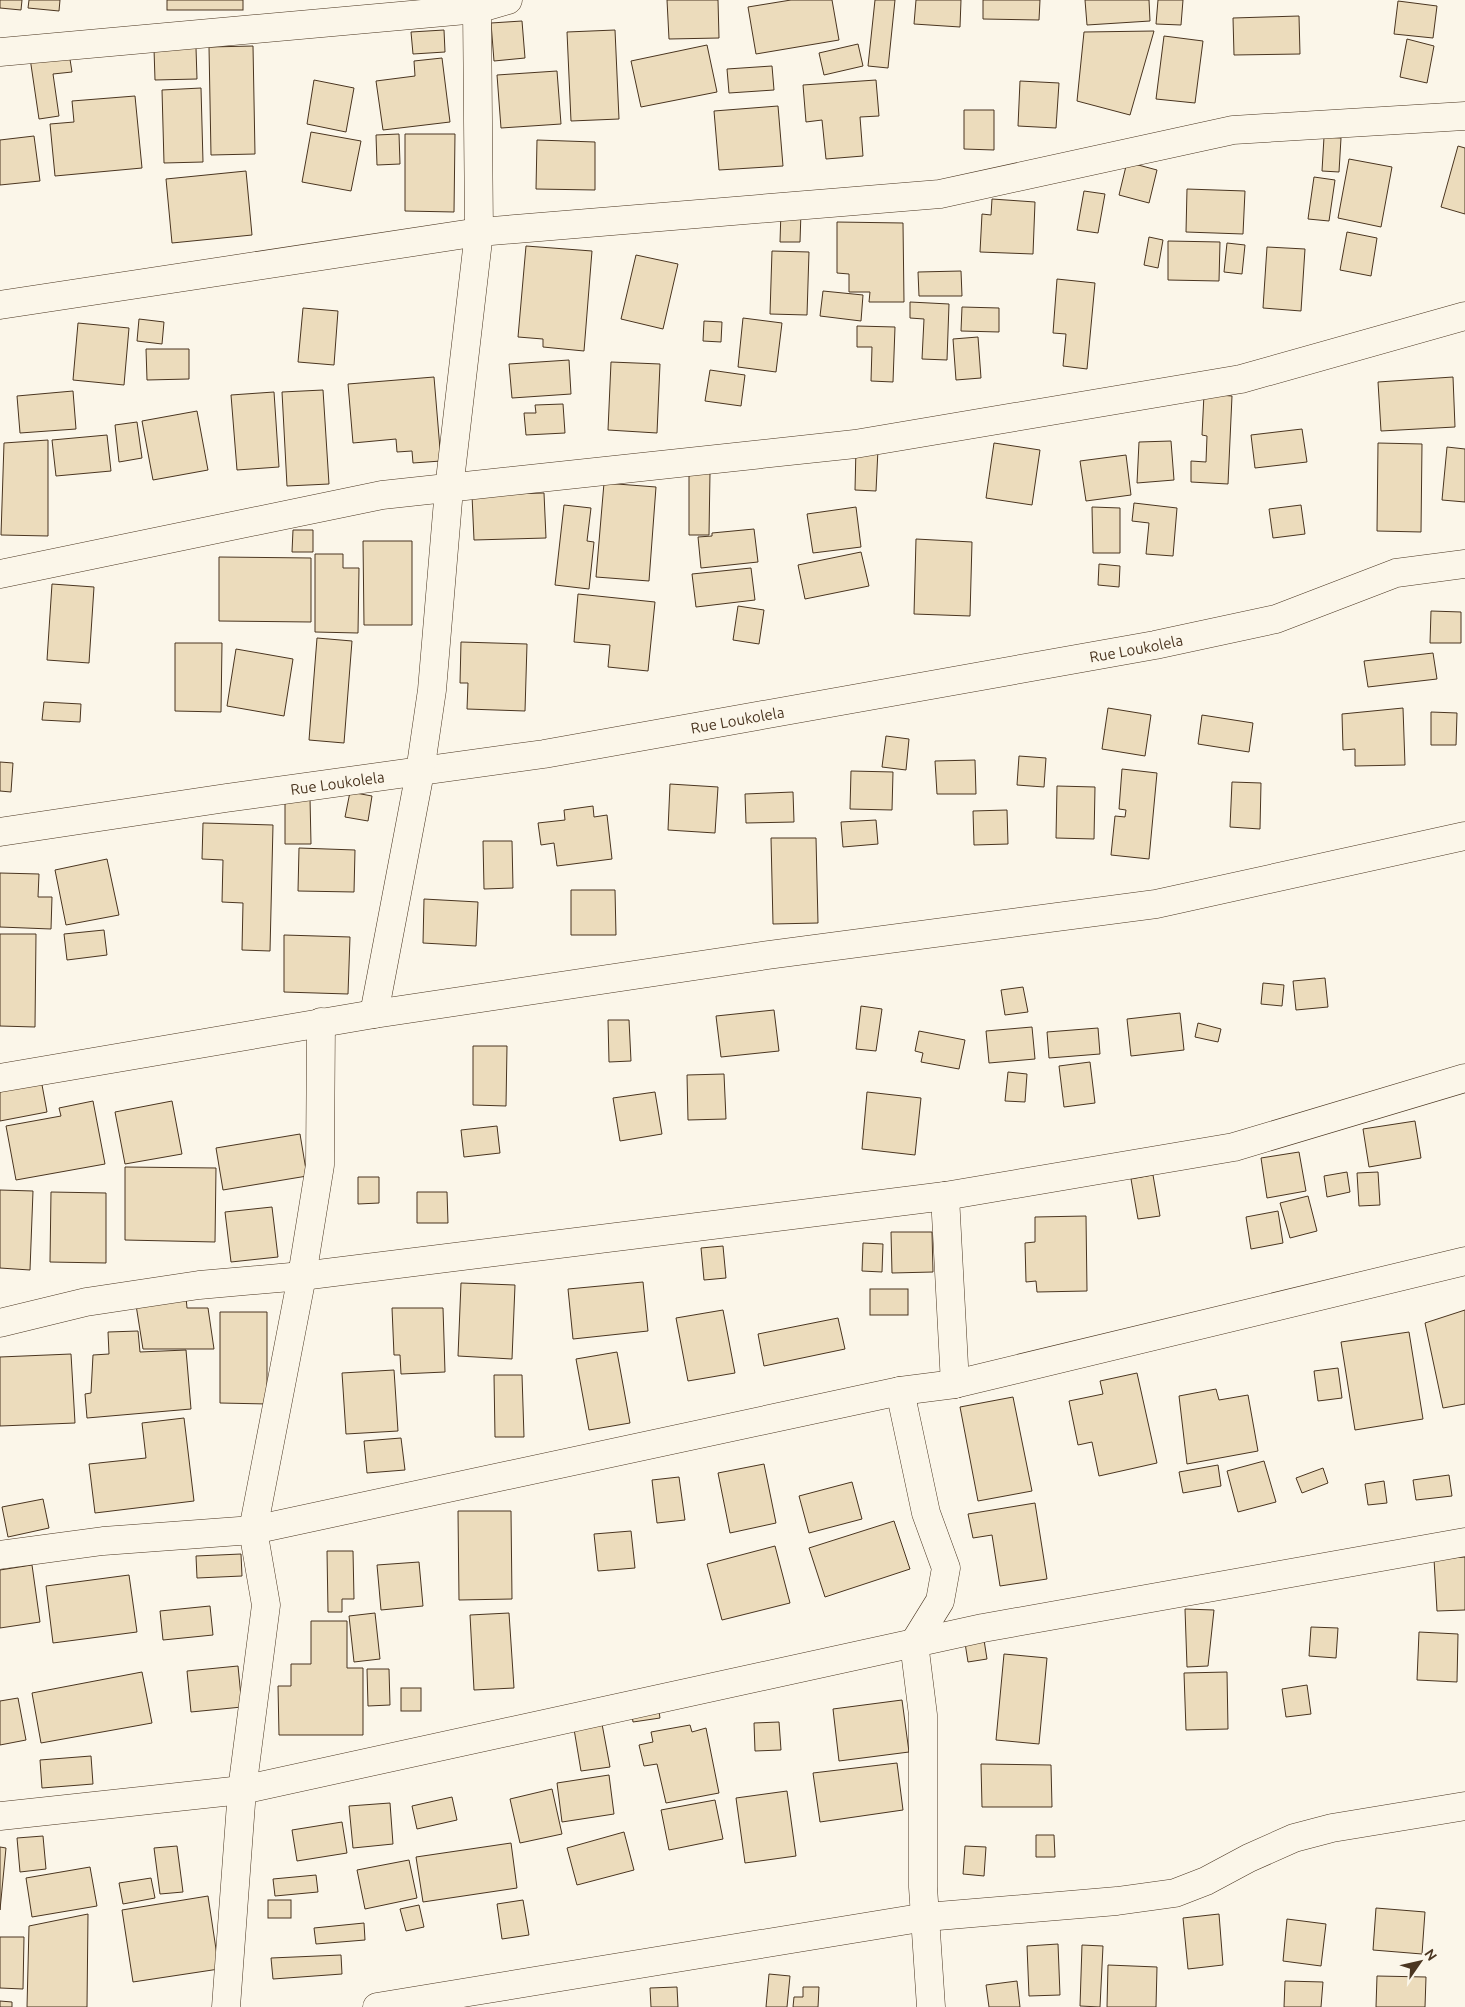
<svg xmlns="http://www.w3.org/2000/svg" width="1465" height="2007" viewBox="0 0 1465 2007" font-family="Ubuntu,sans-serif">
  <rect width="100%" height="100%" fill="#fbf6e9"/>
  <g fill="#ecdcbc" stroke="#4a3520">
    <path d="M0,0H22L21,10L0,8Z"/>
    <path d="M29,0H60L59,11L28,8Z"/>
    <rect x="167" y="0" width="76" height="10"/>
    <path d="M667,0H718L719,38L669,39Z"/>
    <path d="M791,0H832L839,40L756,54L748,7Z"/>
    <path d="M875,0H895L888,68L868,66Z"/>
    <path d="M916,0H961L960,27L914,24Z"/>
    <path d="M983,0H1040L1039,20L983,19Z"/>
    <path d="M1085,0H1149L1150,21L1087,25Z"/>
    <path d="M1158,0H1183L1181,25L1156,24Z"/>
    <path d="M1398,1L1437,6L1433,38L1394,34Z"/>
    <path d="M1299,16L1300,54L1234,55L1233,18Z"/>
    <path d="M522,21L525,58L494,61L491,23Z"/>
    <path d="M444,30L445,52L413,54L411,32Z"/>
    <path d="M615,30L619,119L571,121L567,32Z"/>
    <path d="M1154,31L1130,115L1077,101L1084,32Z"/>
    <path d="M1164,36L1203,41L1195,103L1156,99Z"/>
    <path d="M1407,39L1434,46L1427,83L1400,77Z"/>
    <path d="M858,44L863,66L824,75L819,53Z"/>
    <path d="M707,45L717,92L641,107L631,61Z"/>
    <path d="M253,46L255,154L211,155L209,47Z"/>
    <path d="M196,48L197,79L155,80L154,49Z"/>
    <path d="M69,53L72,72L53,74L59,116L39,119L30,58Z"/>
    <path d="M442,58L450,122L383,130L376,81L415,76L414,61Z"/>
    <path d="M772,66L774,90L729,93L727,69Z"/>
    <path d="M557,71L561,124L501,128L497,75Z"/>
    <path d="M314,80L354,88L346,132L307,124Z"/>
    <path d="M876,80L879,116L860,117L863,156L826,159L822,120L806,122L803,85Z"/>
    <path d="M1020,81L1059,83L1056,128L1018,126Z"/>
    <path d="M201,88L203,162L164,163L162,90Z"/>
    <path d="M135,96L142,168L55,176L50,124L74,122L72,101Z"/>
    <path d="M778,106L783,166L719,170L714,111Z"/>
    <path d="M964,110H994V150L964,149Z"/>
    <path d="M311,132L361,141L351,191L302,182Z"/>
    <path d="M399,134L400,164L377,165L376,135Z"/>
    <path d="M405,134H455L454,212L405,211Z"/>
    <path d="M34,136L40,181L0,185V140Z"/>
    <path d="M1324,137L1341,138L1339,172L1322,171Z"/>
    <path d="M537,140L595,142V190L536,189Z"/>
    <path d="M1458,146L1465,148V214L1441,207Z"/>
    <path d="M1349,159L1392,167L1381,227L1338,218Z"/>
    <path d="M1127,162L1157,170L1149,203L1119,195Z"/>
    <path d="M246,171L252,235L172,243L166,179Z"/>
    <path d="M1314,177L1335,180L1329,221L1308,219Z"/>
    <path d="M1187,189L1245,191L1243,234L1186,232Z"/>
    <path d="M1084,191L1105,194L1098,233L1077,230Z"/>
    <path d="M992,199L1035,202L1033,254L980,252L982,214L991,215Z"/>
    <path d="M781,211L801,212L800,242H780Z"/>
    <path d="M837,222L903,223L904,302H869L870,292H849V274L837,273Z"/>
    <path d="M1347,232L1377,238L1371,276L1340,270Z"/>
    <path d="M1149,237L1163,240L1158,268L1144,265Z"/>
    <path d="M1168,241L1220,242L1219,281L1168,280Z"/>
    <path d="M1227,243L1245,245L1242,274L1224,272Z"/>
    <path d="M526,246L592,251L584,351L543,347V339L518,337Z"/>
    <path d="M1267,247L1305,249L1301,311L1263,308Z"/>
    <path d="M772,251L809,252L807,315L770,314Z"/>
    <path d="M636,255L678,264L663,329L621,319Z"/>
    <path d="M961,271L962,296H919L918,272Z"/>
    <path d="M1057,279L1095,283L1087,369L1063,366L1066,334L1053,333Z"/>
    <path d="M823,291L863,295L861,321L820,316Z"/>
    <path d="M910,302L949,304L947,360L922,359L924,319L910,318Z"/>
    <path d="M962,307L999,308V332L961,331Z"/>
    <path d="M303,308L338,311L334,365L298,362Z"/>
    <path d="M743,318L782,323L776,372L738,367Z"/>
    <path d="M139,319L164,322L162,344L137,341Z"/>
    <path d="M704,321L722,322L721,342L703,341Z"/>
    <path d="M78,323L129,328L124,385L73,380Z"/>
    <path d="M857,326L895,327L893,382L871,381L872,347H857Z"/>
    <path d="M978,337L981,378L956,380L953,339Z"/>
    <path d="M146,349H189V379L147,380Z"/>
    <path d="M569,360L571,394L512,398L509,364Z"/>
    <path d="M611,362L660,364L657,433L608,430Z"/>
    <path d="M710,370L745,375L741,406L705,401Z"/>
    <path d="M434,377L441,461L413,463L412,451L397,452L396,439L353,443L348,384Z"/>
    <path d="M1453,377L1455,427L1381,431L1378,382Z"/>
    <path d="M323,390L329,484L287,486L282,392Z"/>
    <path d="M73,391L76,429L20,433L17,396Z"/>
    <path d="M274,392L279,467L237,470L231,395Z"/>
    <path d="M1204,394L1232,396L1228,484L1191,482V461L1206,462L1207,436L1202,435Z"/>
    <path d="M563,404L565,433L526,435L524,413H536L535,405Z"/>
    <path d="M197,411L208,470L153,480L142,421Z"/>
    <path d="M137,422L142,458L119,462L115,425Z"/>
    <path d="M1302,429L1307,462L1255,468L1251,435Z"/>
    <path d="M107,435L111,471L56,476L52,440Z"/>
    <path d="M48,440V536L1,535L4,443Z"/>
    <path d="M1171,441L1174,480L1137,483L1139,442Z"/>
    <path d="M994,443L1040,450L1032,505L986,498Z"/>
    <path d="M1378,443L1422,444L1421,532L1377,531Z"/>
    <path d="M1447,447L1465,449V502L1442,500Z"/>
    <path d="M856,448L878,449L876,491L855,490Z"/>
    <path d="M1126,455L1131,495L1086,501L1080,461Z"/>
    <path d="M689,473H710L709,535H689Z"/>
    <path d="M604,483L656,487L649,581L596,577Z"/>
    <path d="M544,493L546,538L474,540L472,495Z"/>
    <path d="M1134,503L1177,508L1173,556L1146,554L1149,523L1132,521Z"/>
    <path d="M564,505L591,508L587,541L594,542L589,589L555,585Z"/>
    <path d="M1301,505L1305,534L1273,538L1269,509Z"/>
    <path d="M856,507L861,547L813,553L807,514Z"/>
    <path d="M1092,507L1120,508V553H1093Z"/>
    <path d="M754,529L758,562L701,568L698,537L712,536V533Z"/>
    <path d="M293,530H313V552H292Z"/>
    <path d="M916,539L972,542L970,616L914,614Z"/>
    <path d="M363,541H412V625H364Z"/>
    <path d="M861,552L869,586L805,599L798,565Z"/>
    <path d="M315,554H343V568H359L358,633L315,632Z"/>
    <path d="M219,557L311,558V622L219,621Z"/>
    <path d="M1099,564L1120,566L1119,587L1098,585Z"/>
    <path d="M751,568L755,600L696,607L692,574Z"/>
    <path d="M52,584L94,587L89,663L47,660Z"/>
    <path d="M578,594L655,602L648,671L608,667L610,645L574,642Z"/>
    <path d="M738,606L764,610L759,644L733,640Z"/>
    <path d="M1431,611L1461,612V643H1430Z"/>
    <path d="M317,638L352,641L344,743L309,740Z"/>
    <path d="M461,642L527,644L525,711L467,709L468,683H460Z"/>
    <path d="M175,643H222L221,712L175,711Z"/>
    <path d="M236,649L293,659L284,716L227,706Z"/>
    <path d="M1433,653L1437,679L1368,687L1364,661Z"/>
    <path d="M44,702L81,704L80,722L42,720Z"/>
    <path d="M1108,708L1151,715L1145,756L1102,749Z"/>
    <path d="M1403,708L1405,765L1355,766V749L1343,750L1342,714Z"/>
    <path d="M1431,712L1457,713L1456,745H1431Z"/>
    <path d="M1202,715L1253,723L1249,752L1198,744Z"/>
    <path d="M886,736L909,739L906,770L882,767Z"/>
    <path d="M1019,756L1046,758L1044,787L1017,785Z"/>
    <path d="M975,760L976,794H937L935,761Z"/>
    <path d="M0,762L13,763L11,792L0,791Z"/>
    <path d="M1122,769L1157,773L1149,859L1111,855L1115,816L1125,817L1126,810L1119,809Z"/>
    <path d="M851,771L893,772L892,810L850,809Z"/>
    <path d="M1232,782L1261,783L1260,829L1230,827Z"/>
    <path d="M670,784L718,787L715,833L668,830Z"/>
    <path d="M1057,786L1095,787L1094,839L1056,838Z"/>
    <path d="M350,792L372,796L368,821L345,817Z"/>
    <path d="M793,792L794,822L746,823L745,794Z"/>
    <path d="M285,798H310L311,844H285Z"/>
    <path d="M593,806L594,817L607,815L612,859L557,866L554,843L541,845L538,823L565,820L564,810Z"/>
    <path d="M1007,810L1008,844L974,845L973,811Z"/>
    <path d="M876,820L878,844L843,847L841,822Z"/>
    <path d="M203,823L273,825L270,951L242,950L243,903L222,902L223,860L202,859Z"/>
    <path d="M771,838H816L818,923L773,924Z"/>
    <path d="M483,841H512L513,888L484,889Z"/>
    <path d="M299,848L355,850L354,892L298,891Z"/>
    <path d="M107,859L119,915L66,925L55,870Z"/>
    <path d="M0,873L39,874L38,897H52L51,929L0,927Z"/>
    <path d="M571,890H615L616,935H571Z"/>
    <path d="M424,899L478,902L476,946L423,943Z"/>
    <path d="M104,930L107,955L67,960L64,934Z"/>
    <path d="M0,934H36L35,1027L0,1026Z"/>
    <path d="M284,935L350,937L348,994L284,992Z"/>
    <path d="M1325,978L1328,1007L1296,1010L1293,981Z"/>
    <path d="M1263,983L1284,985L1282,1006L1261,1004Z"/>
    <path d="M1023,987L1028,1012L1005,1015L1001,990Z"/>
    <path d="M861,1006L882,1009L876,1051L856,1049Z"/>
    <path d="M774,1010L779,1051L721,1057L716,1016Z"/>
    <path d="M1180,1013L1184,1050L1131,1056L1127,1019Z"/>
    <path d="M608,1020H629L631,1061L609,1062Z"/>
    <path d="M1198,1023L1221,1029L1218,1042L1195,1037Z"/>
    <path d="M1032,1027L1035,1059L989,1063L986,1031Z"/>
    <path d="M1098,1028L1100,1054L1049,1058L1047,1032Z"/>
    <path d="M919,1031L965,1040L959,1069L921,1062L923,1053L915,1051Z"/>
    <path d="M473,1046H507L506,1106L473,1105Z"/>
    <path d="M1090,1062L1095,1103L1064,1107L1059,1066Z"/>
    <path d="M1008,1072L1027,1074L1025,1102L1005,1101Z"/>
    <path d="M40,1074L47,1112L0,1121V1082Z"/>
    <path d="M724,1074L726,1119L688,1120L687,1075Z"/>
    <path d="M655,1092L662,1134L620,1141L613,1098Z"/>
    <path d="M867,1092L921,1098L915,1155L862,1149Z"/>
    <path d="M93,1101L105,1164L16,1180L6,1126L61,1116L59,1108Z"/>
    <path d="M172,1101L182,1154L125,1164L115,1112Z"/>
    <path d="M1415,1121L1421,1158L1369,1167L1363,1129Z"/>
    <path d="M497,1126L500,1153L464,1157L461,1130Z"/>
    <path d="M300,1134L307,1176L223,1190L216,1148Z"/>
    <path d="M1299,1152L1306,1191L1267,1198L1261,1158Z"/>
    <path d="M125,1167L216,1168L215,1242L125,1240Z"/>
    <path d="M1347,1172L1350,1192L1327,1197L1324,1176Z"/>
    <path d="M1378,1172L1380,1205L1359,1206L1357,1173Z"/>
    <path d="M1153,1175L1160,1216L1138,1219L1131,1179Z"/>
    <path d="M358,1177H379V1203L358,1204Z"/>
    <path d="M0,1190L33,1191L30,1270L0,1268Z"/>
    <path d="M51,1192L106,1193V1263L50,1262Z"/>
    <path d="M417,1192H447L448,1223H417Z"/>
    <path d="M1308,1196L1317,1231L1290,1238L1280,1203Z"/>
    <path d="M272,1207L278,1257L231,1262L225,1212Z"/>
    <path d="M1278,1211L1283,1243L1251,1249L1246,1217Z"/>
    <path d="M1086,1216L1087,1291L1037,1292L1036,1281L1026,1282L1025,1243L1035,1242V1217Z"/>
    <path d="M891,1232H932L933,1272L892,1273Z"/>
    <path d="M863,1243L883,1244L882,1272L862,1271Z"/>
    <path d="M723,1246L726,1278L704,1280L701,1248Z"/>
    <path d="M643,1282L648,1331L573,1339L568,1289Z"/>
    <path d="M461,1283L515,1285L512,1359L458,1356Z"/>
    <rect x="870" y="1289" width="38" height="26"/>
    <path d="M186,1297L187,1308H208L214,1349H143L136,1305Z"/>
    <path d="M392,1308H443L445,1372L401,1374L400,1355H394Z"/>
    <path d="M723,1310L735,1373L688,1381L676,1318Z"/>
    <path d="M1465,1310V1404L1443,1408L1425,1323Z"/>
    <path d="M220,1312H267V1404L220,1403Z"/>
    <path d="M838,1318L845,1349L764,1366L758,1334Z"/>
    <path d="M138,1331L140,1352L186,1350L191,1409L87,1418L85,1394L91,1393L93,1355L109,1354L108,1332Z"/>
    <path d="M1409,1332L1423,1419L1355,1430L1341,1342Z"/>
    <path d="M617,1352L630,1423L589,1430L576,1359Z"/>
    <path d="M71,1354L75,1423L0,1426V1357Z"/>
    <path d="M1338,1368L1342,1398L1318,1401L1314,1371Z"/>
    <path d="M394,1370L398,1431L346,1434L342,1373Z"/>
    <path d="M1137,1373L1157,1463L1099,1476L1092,1442L1078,1445L1069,1401L1103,1394L1100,1381Z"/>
    <path d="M494,1375H522L524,1437H495Z"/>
    <path d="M1216,1389L1219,1400L1248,1395L1258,1451L1187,1464L1179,1396Z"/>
    <path d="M1013,1397L1032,1491L978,1501L960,1407Z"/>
    <path d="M184,1418L194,1501L95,1513L89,1464L146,1458L142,1423Z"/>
    <path d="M401,1438L405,1470L367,1473L364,1441Z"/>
    <path d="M1264,1461L1276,1502L1238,1512L1227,1471Z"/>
    <path d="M764,1464L776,1523L730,1533L718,1473Z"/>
    <path d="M1218,1465L1221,1486L1183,1493L1179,1472Z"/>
    <path d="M1323,1468L1328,1483L1302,1493L1296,1478Z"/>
    <path d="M1449,1475L1452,1496L1416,1500L1413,1480Z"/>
    <path d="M679,1477L685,1520L657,1523L652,1480Z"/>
    <path d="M1384,1481L1387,1503L1368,1505L1365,1484Z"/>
    <path d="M852,1482L862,1519L809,1533L799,1496Z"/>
    <path d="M43,1499L49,1528L8,1537L2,1507Z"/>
    <path d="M1035,1503L1047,1579L1000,1586L992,1535L973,1538L968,1514Z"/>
    <path d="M458,1511H511L512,1599L459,1600Z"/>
    <path d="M894,1521L910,1569L825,1597L809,1548Z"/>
    <path d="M631,1531L635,1568L598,1571L594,1534Z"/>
    <path d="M775,1546L790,1603L722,1620L707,1564Z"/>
    <path d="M327,1551H353L354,1599H342V1612H328Z"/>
    <path d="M241,1554L242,1576L197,1578L196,1556Z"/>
    <path d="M1465,1557V1610L1437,1611L1434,1559Z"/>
    <path d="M419,1562L423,1606L381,1610L377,1565Z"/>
    <path d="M32,1565L40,1622L0,1628V1570Z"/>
    <path d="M129,1575L137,1632L53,1643L46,1586Z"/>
    <path d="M210,1606L213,1635L163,1640L160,1611Z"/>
    <path d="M1185,1609L1214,1610L1208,1666L1187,1667Z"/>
    <path d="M375,1613L380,1659L354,1662L349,1616Z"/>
    <path d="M509,1613L514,1688L474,1690L470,1615Z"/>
    <path d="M311,1621H347V1668H363V1735H279L278,1686H291V1664H311Z"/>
    <path d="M1311,1627L1338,1628L1336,1658L1309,1656Z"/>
    <path d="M1419,1632L1458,1634L1457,1682L1417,1680Z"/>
    <path d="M984,1640L987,1659L968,1662L965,1643Z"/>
    <path d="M1004,1654L1047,1658L1039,1744L996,1740Z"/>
    <path d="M238,1666L242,1707L191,1712L187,1671Z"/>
    <path d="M367,1669H389L390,1705L368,1706Z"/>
    <path d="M142,1672L152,1723L41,1743L32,1693Z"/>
    <path d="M1227,1672L1228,1729L1186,1730L1184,1673Z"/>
    <path d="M1307,1685L1311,1714L1286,1717L1282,1689Z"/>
    <rect x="401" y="1688" width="20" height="23"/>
    <path d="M18,1698L26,1740L0,1745V1701Z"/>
    <path d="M902,1700L909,1752L839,1761L833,1709Z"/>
    <path d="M658,1705L660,1718L633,1722L631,1709Z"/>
    <path d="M779,1722L781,1750L755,1751L754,1723Z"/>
    <path d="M602,1724L610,1767L581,1771L574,1729Z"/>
    <path d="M690,1725L692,1732L706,1728L719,1793L666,1803L657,1764L644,1766L639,1745L653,1742L651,1732Z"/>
    <path d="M91,1756L93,1784L42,1788L40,1760Z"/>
    <path d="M897,1763L903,1810L820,1822L813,1773Z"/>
    <path d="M981,1764L1051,1765L1052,1807H982Z"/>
    <path d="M609,1775L614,1814L562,1822L557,1783Z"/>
    <path d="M552,1789L562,1834L520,1843L510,1799Z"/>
    <path d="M787,1791L796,1856L745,1863L736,1798Z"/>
    <path d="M452,1797L457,1820L417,1829L412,1806Z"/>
    <path d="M715,1800L723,1839L669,1850L661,1810Z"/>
    <path d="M390,1803L393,1844L353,1848L349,1806Z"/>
    <path d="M342,1822L347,1853L297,1861L292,1830Z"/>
    <path d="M624,1832L634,1870L577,1885L567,1848Z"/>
    <path d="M1036,1835H1054L1055,1857H1036Z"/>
    <path d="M43,1836L46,1869L20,1872L17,1838Z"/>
    <path d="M511,1843L517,1888L423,1902L416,1857Z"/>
    <path d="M177,1846L183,1892L160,1894L154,1848Z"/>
    <path d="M965,1846L986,1847L984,1876L963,1874Z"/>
    <path d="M0,1847L6,1848L0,1910Z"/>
    <path d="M409,1860L417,1898L365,1909L357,1870Z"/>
    <path d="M90,1867L97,1906L32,1917L26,1878Z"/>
    <path d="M316,1875L318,1892L275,1896L273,1879Z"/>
    <path d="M151,1878L155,1898L123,1904L119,1883Z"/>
    <path d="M208,1896L219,1969L133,1982L122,1910Z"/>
    <rect x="268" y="1900" width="23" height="18"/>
    <path d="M523,1900L529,1935L502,1939L497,1904Z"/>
    <path d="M419,1905L424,1927L406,1931L400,1909Z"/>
    <path d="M1376,1908L1425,1912L1422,1954L1373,1950Z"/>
    <path d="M88,1914L87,2007H27L29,1926Z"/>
    <path d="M1219,1914L1223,1965L1188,1969L1183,1918Z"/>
    <path d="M1287,1919L1326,1924L1321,1966L1283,1961Z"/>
    <path d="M364,1923L365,1940L316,1944L314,1928Z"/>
    <path d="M0,1937H24L23,1989L0,1988Z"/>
    <path d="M1058,1944L1060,1995L1029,1996L1027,1946Z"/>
    <path d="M1082,1945L1103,1946L1100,2007L1080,2006Z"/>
    <path d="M341,1955L342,1974L273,1979L271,1958Z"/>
    <path d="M1108,1965L1157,1967L1156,2007H1107Z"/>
    <path d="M769,1974L790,1976L787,2007H766Z"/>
    <path d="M1377,1976L1426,1977L1425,2007H1376Z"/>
    <path d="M1017,1981L1020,2007H989L986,1985Z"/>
    <path d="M1285,1981L1323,1982L1321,2007H1284Z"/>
    <path d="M677,1987L678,2007H651L650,1988Z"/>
    <path d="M803,1987H819L818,2007H793L794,1997H803Z"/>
    <path d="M0,2001L12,2002V2007H0Z"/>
  </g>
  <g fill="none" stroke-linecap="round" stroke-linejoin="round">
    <defs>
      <g id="street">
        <path d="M0,52L477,9L508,0"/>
        <path d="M0,305L479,232L940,194L1233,130L1465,116"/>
        <path d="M0,574L382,495L855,444L1241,379L1465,316"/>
        <path id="s1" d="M0,832L226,798L544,754L1155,645L1276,619L1396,573L1465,564"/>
        <path d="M374,1014L420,772L432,690L449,489L479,232L477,9L479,0"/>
        <path d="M0,1078L374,1014L768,955L1156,904L1465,836"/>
        <path d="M945,1196L955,1384"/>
        <path d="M0,1323L86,1302L199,1285L302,1276L945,1196L1234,1147L1465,1078"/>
        <path d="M900,1391L926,1513L946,1568L940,1601L914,1643L923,1715V1887L931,2007"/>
        <path d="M0,1555L103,1541L253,1530L900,1391L955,1384L1465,1261"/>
        <path d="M0,1816L242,1790L983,1628L1465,1542"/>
        <path d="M226,2007L242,1790L266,1605L253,1530L302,1276L320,1165L321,1022"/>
        <path d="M377,2007L926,1917L1117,1901L1175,1893L1206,1881L1249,1858L1294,1838L1332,1828L1465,1806"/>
      </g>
    </defs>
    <use href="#street" stroke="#4a3520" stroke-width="29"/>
    <use href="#street" stroke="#fbf6e9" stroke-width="28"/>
  </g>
  <g text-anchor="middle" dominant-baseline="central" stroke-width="4" stroke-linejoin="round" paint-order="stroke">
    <g font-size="15" fill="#4a3520" stroke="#fbf6e9">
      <text stroke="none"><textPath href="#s1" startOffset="1151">Rue Loukolela</textPath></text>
      <text stroke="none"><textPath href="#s1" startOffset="746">Rue Loukolela</textPath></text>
      <text stroke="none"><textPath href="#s1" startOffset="341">Rue Loukolela</textPath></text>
    </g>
  </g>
  <g transform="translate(1420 1962) rotate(56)" stroke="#fbf6e9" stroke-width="4" paint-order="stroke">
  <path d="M0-4L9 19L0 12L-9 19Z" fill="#4a3520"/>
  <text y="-8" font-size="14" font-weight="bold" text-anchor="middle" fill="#4a3520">N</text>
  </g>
</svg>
